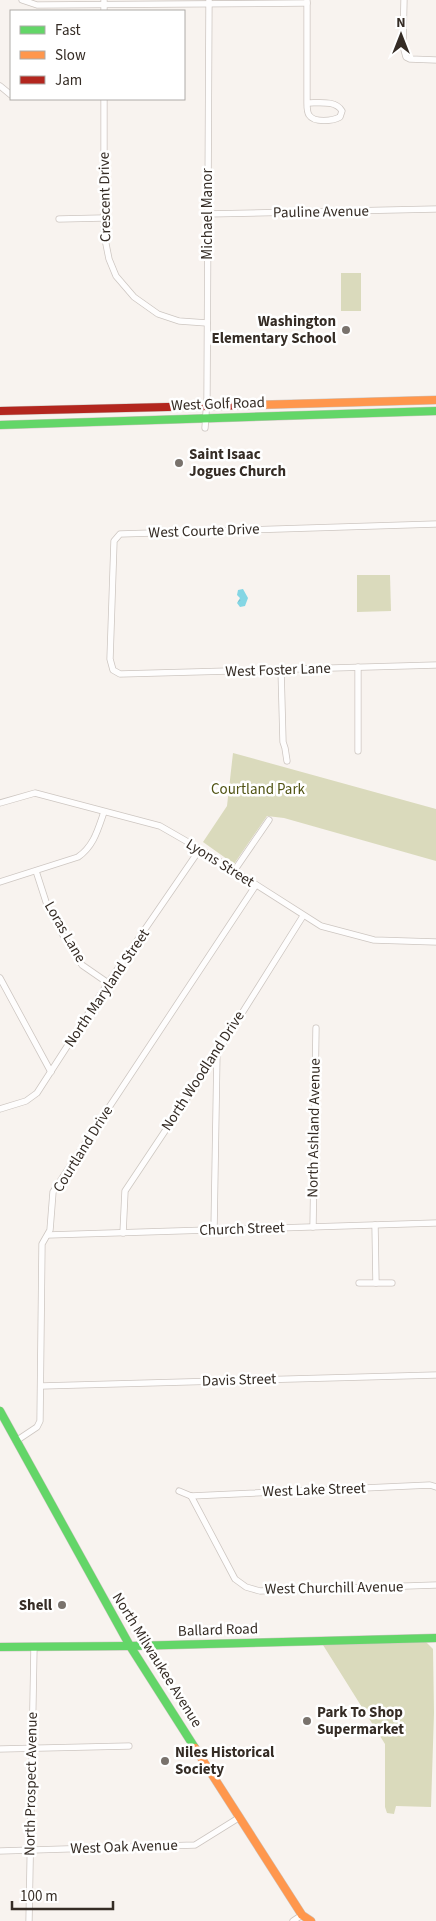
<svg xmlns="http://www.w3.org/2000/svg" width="436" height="1921" viewBox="0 0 436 1921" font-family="'Source Sans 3',sans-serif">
  <defs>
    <pattern id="water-ripples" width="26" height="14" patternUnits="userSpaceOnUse" patternTransform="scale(1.25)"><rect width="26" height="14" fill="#84d6e4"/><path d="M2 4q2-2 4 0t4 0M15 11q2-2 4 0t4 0" fill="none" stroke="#73b8c3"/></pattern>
  </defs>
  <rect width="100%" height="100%" fill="#f8f3ef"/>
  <g fill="#dadabc">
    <rect x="341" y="273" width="20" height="38"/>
    <path d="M357,575H390L391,611L357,612Z"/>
    <path d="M233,753L436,809V861L284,818L267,816L234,864L203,842L227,806Z"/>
    <path d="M426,1642L433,1649L434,1713L431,1807L396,1806L394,1814L387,1813L385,1807V1744L323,1645Z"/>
  </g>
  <path fill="url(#water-ripples)" d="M243,589L248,598L245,606L240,607L237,603L240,598L237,595L238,590Z"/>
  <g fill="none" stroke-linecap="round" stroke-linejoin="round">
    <defs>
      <g id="street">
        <path d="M22,0L37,5L307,3"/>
        <path d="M404,0L403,46L406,57L410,59L436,60"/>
        <path d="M307,1V103C319,103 336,100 342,111L340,117C333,121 314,123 309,115C307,112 307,107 307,103"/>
        <path d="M104,11V0"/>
        <path d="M0,86L11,95"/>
        <path d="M104,99V234L109,259L116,276L134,297L158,314L179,321L207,323"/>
        <path d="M207,214L436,209"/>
        <path d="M59,219L103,218"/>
        <path d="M205,428L207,398L209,0"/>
        <path d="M436,524L120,534L114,541L110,659L113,670L120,674L436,665"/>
        <path d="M358,667V751"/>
        <path d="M281,669L283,742L285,748L287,761"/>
        <path d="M0,803L35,793L160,826L200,849L321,926L374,940L436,942"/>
        <path d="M36,871L47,905L63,935L82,965L108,983"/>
        <path d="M234,871L269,820"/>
        <path d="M0,882L78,857C94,846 98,829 104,812"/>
        <path d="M0,978L51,1072"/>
        <path d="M0,1109L26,1101L37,1093L108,983L200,849"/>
        <path d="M375,1225L376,1283"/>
        <path d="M313,1227L316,1028"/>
        <path d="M214,1230L217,1053"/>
        <path d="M123,1233L125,1191L217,1053L303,916"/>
        <path d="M48,1235L436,1223"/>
        <path d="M359,1283H392"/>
        <path d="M41,1386L436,1375"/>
        <path d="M16,1441L37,1427L40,1421L42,1244L50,1230L53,1192L256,885"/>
        <path d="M179,1491L191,1496L430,1485L436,1487"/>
        <path d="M191,1496L235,1579L246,1587L260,1591L436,1585"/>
        <path d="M0,1749L129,1746"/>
        <path d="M0,1851L195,1845L240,1817"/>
        <path d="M29,1921L34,1647"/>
        <path d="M293,1921L302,1915"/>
      </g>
      <g id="fast">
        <path d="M0,425L436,411"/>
        <path d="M0,1411L130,1646L195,1748"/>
        <path d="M0,1647L130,1646L436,1638"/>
      </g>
      <g id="slow">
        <path d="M251,405L436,400"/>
        <path d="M195,1748L302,1915L311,1921"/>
      </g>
      <path id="jam" d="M0,411L251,405"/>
    </defs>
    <use href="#street" stroke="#cdc6c1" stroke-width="7"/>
    <use href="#fast" stroke="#cdc6c1" stroke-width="9"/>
    <use href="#slow" stroke="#cdc6c1" stroke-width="9"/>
    <use href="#jam" stroke="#cdc6c1" stroke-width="9"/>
    <use href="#street" stroke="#fefdfd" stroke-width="5.5"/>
    <use href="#fast" stroke="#63d668" stroke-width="8"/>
    <use href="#slow" stroke="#ff974d" stroke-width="8"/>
    <use href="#jam" stroke="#b3261e" stroke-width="8"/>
  </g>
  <g fill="#79726c" stroke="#fff" stroke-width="2">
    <circle cx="346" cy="330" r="5"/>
    <circle cx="179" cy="463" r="5"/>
    <circle cx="62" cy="1605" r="5"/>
    <circle cx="307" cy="1721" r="5"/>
    <circle cx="165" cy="1761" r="5"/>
  </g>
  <g text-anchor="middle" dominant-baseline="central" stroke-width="5" stroke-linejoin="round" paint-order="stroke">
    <g font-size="15" fill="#352c25" stroke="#fff">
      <text transform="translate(105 197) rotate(-91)">Crescent Drive</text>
      <text transform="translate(321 212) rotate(-1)">Pauline Avenue</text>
      <text transform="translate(207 214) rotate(-90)">Michael Manor</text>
      <text transform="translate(218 404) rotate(-2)">West Golf Road</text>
      <text transform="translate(204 531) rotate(-2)">West Courte Drive</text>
      <text transform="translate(278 670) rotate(-2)">West Foster Lane</text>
      <text transform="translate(220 863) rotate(32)">Lyons Street</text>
      <text transform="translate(65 932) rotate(60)">Loras Lane</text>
      <text transform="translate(107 988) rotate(-56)">North Maryland Street</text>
      <text transform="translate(203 1071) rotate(-57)">North Woodland Drive</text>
      <text transform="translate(314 1128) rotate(-89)">North Ashland Avenue</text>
      <text transform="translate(83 1149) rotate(-58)">Courtland Drive</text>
      <text transform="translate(242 1229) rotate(-2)">Church Street</text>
      <text transform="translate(239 1380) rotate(-2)">Davis Street</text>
      <text transform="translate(314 1490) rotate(-2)">West Lake Street</text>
      <text transform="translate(334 1588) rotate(-1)">West Churchill Avenue</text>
      <text transform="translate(218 1630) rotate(-2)">Ballard Road</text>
      <text transform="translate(157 1660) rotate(58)">North Milwaukee Avenue</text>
      <text transform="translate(31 1784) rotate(-89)">North Prospect Avenue</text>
      <text transform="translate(124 1847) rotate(-2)">West Oak Avenue</text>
    </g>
    <g font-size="15" font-weight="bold" fill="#352c25" stroke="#fff" text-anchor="start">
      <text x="336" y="321" text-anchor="end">Washington<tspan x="336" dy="17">Elementary School</tspan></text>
      <text x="189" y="454">Saint Isaac<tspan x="189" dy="17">Jogues Church</tspan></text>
      <text x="52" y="1605" text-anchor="end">Shell</text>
      <text x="317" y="1712">Park To Shop<tspan x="317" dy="17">Supermarket</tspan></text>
      <text x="175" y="1752">Niles Historical<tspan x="175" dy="17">Society</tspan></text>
    </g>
    <g font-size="15" fill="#505313" stroke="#fff">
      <text x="258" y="789">Courtland Park</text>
    </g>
  </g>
  <rect x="10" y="10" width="175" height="90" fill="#ffffff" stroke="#aeaba8"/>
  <rect x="20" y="26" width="25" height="8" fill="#63d668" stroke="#aeaba8"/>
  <text x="55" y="35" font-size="15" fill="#352c25">Fast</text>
  <rect x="20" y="51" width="25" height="8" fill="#ff974d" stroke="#aeaba8"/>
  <text x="55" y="60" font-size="15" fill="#352c25">Slow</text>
  <rect x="20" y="76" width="25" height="8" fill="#b3261e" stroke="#aeaba8"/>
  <text x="55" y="85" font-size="15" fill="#352c25">Jam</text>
  <g transform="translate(401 35)" stroke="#ffffff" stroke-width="4" paint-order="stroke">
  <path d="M0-4L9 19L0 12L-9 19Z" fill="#352c25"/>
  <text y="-8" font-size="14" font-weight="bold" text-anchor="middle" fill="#352c25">N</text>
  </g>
  <path d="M12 1901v8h101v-8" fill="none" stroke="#352c25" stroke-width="2.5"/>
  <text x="20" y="1901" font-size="15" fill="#352c25" stroke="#ffffff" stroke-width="4" paint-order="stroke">100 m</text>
</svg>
